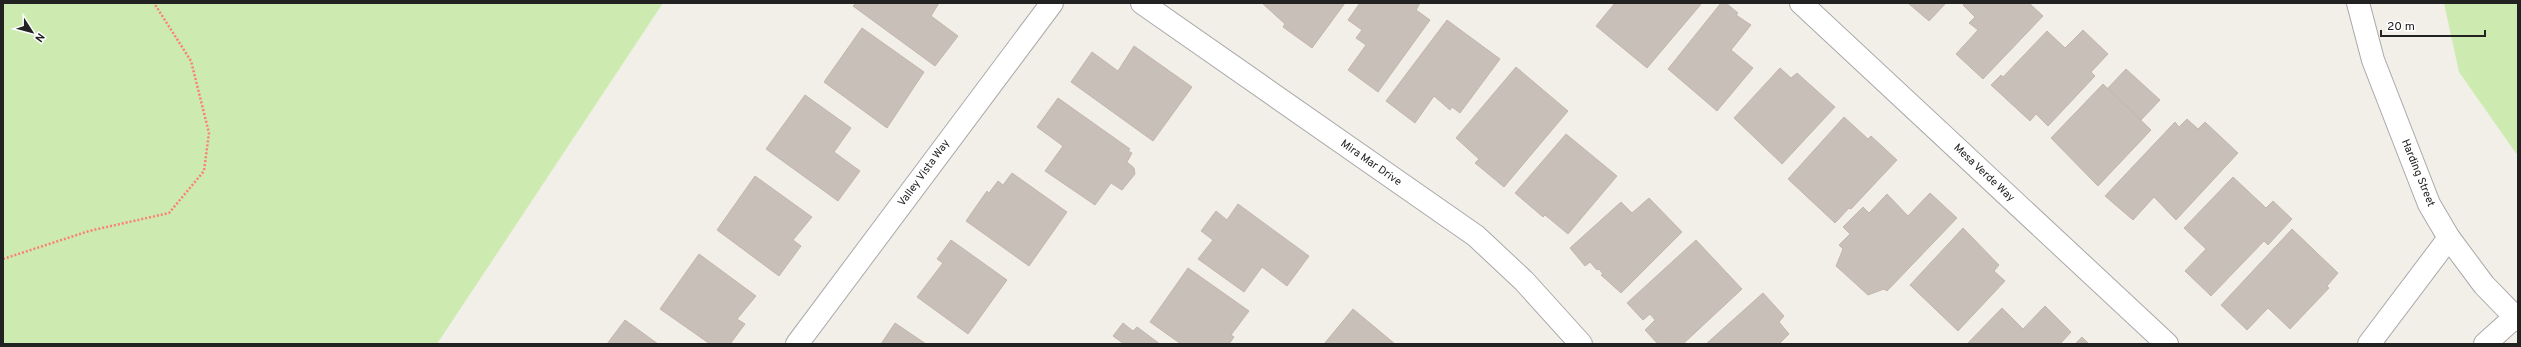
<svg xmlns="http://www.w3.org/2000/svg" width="2521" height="347" viewBox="0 0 2521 347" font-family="Overpass,sans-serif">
  <rect width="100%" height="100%" fill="#f2efe9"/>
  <g fill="#cdebb0">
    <path d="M3,3H663L437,344H3Z"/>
    <path d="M2444,3H2518V156L2459,72Z"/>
  </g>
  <g fill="#c7bfb8" stroke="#c4b6ab">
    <path d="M856,3H939L931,16L958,36L935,66L853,6Z"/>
    <path d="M1262,3H1345L1312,48L1283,27L1285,24Z"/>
    <path d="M1360,3H1420L1416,10L1430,20L1378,92L1348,70L1366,45L1356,38L1362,30L1348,20Z"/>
    <path d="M1615,3H1702L1647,68L1596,26Z"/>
    <path d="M1721,3H1726L1738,13L1736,15L1751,25L1731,50L1753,68L1717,111L1668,69Z"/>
    <path d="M1908,3H1946L1929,21Z"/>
    <path d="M1965,3H2029L2043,16L1983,79L1956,54L1978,30L1969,23L1975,17L1963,5Z"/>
    <path d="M1447,20L1500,59L1460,113L1452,107L1450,110L1434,96L1415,123L1386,101Z"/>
    <path d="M862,28L924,72L887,128L824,82Z"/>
    <path d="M2083,30L2108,54L2091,72L2095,76L2048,126L2036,114L2030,121L1991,85L2001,75L2003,77L2047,31L2065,48Z"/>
    <path d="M1134,46L1192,87L1153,141L1071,82L1092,52L1118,71Z"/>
    <path d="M1516,67L1568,111L1504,187L1475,163L1479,159L1456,138Z"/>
    <path d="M1780,68L1791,78L1797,73L1835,107L1782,164L1734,118Z"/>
    <path d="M2126,69L2160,100L2141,120L2108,88Z"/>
    <path d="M2103,84L2151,130L2098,186L2051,138Z"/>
    <path d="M805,95L851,128L834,152L860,171L838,201L766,149Z"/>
    <path d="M1058,98L1130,149L1128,151L1132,153L1127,162L1134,168L1135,174L1122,190L1111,183L1095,205L1045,171L1063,146L1037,127Z"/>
    <path d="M1844,117L1868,139L1871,136L1897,160L1851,209L1849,208L1835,223L1788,179Z"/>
    <path d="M2187,119L2198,129L2205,122L2238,153L2176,220L2154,197L2133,220L2105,196L2175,122L2179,127Z"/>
    <path d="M1566,134L1617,176L1568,234L1545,215L1543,217L1515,193Z"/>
    <path d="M1012,173L1067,212L1029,266L966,221L987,191L989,193L998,181L1003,185Z"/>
    <path d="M755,176L812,217L793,240L801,246L779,276L717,230Z"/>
    <path d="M2233,177L2266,208L2273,201L2292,219L2268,245L2264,241L2211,296L2185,271L2206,249L2184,228Z"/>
    <path d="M1930,193L1957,218L1887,291L1884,289L1868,295L1836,266L1843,249L1839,245L1850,234L1843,227L1863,207L1869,213L1887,194L1908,216Z"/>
    <path d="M1649,198L1682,232L1621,293L1601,275L1603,274L1599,269L1597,270L1590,262L1585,266L1570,248L1621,202L1632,213Z"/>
    <path d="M1238,204L1309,256L1287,286L1262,267L1244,292L1198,259L1213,240L1201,231L1216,211L1227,220Z"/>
    <path d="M1963,228L1999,265L1994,271L2005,281L1958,331L1910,285Z"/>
    <path d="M2292,229L2338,273L2327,286L2329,288L2290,329L2268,308L2247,330L2221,305Z"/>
    <path d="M951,240L1007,280L968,334L917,297L943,263L937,259Z"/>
    <path d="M1696,240L1742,289L1683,344H1658L1645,330L1655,320L1650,314L1643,320L1627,303Z"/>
    <path d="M699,254L756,296L737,319L745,324L730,344H710L660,309Z"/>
    <path d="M1188,268L1249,311L1231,335L1234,337L1229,344H1181L1150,322Z"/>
    <path d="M1763,293L1784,316L1779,322L1789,334L1779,344H1706Z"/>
    <path d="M2045,306L2071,332L2060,344H1967L2002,308L2023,329Z"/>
    <path d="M1353,309L1395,344H1324Z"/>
    <path d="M625,320L658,344H607Z"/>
    <path d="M895,323L926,344H881Z"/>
    <path d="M1123,323L1133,331L1137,327L1160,344H1124L1113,336Z"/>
    <path d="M2082,337L2089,344H2075Z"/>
  </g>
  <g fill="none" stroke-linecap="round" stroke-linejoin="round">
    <defs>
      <g id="minor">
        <path d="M1142,3L1476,236L1524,281L1581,344"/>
        <path d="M1801,3L2167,344"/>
        <path d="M2358,3L2373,60L2429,204L2449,238L2484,285L2518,320"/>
        <path d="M797,344L1052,3"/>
        <path d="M2369,344L2449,238"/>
        <path d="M2485,344L2515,317"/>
      </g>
    </defs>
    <use href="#minor" stroke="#a9a9a9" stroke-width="24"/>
    <path stroke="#fa8072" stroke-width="2.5" stroke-dasharray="2 2" stroke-linecap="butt" d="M3,259L89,231L169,213L204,171L209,133L191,61L154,3"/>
    <use href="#minor" stroke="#fff" stroke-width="22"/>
  </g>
  <g text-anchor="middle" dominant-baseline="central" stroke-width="3" stroke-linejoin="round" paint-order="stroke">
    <g font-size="11" fill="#222" stroke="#fff">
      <text transform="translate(1371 163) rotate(35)">Mira Mar Drive</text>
      <text transform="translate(924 173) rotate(-54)">Valley Vista Way</text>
      <text transform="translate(1984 173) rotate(43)">Mesa Verde Way</text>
      <text transform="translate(2418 173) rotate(68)">Harding Street</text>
    </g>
  </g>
  <rect width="2521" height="347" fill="none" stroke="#222222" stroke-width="8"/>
  <g transform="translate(32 32) rotate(126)" stroke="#ffffff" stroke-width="3" paint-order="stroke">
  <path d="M0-3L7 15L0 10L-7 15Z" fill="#222222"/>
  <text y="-6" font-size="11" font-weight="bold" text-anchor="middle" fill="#222222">N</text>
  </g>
  <path d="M2381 30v6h104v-6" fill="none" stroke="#222222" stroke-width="2"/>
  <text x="2387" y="30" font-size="12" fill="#222222" stroke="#ffffff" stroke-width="3" paint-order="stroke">20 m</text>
</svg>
